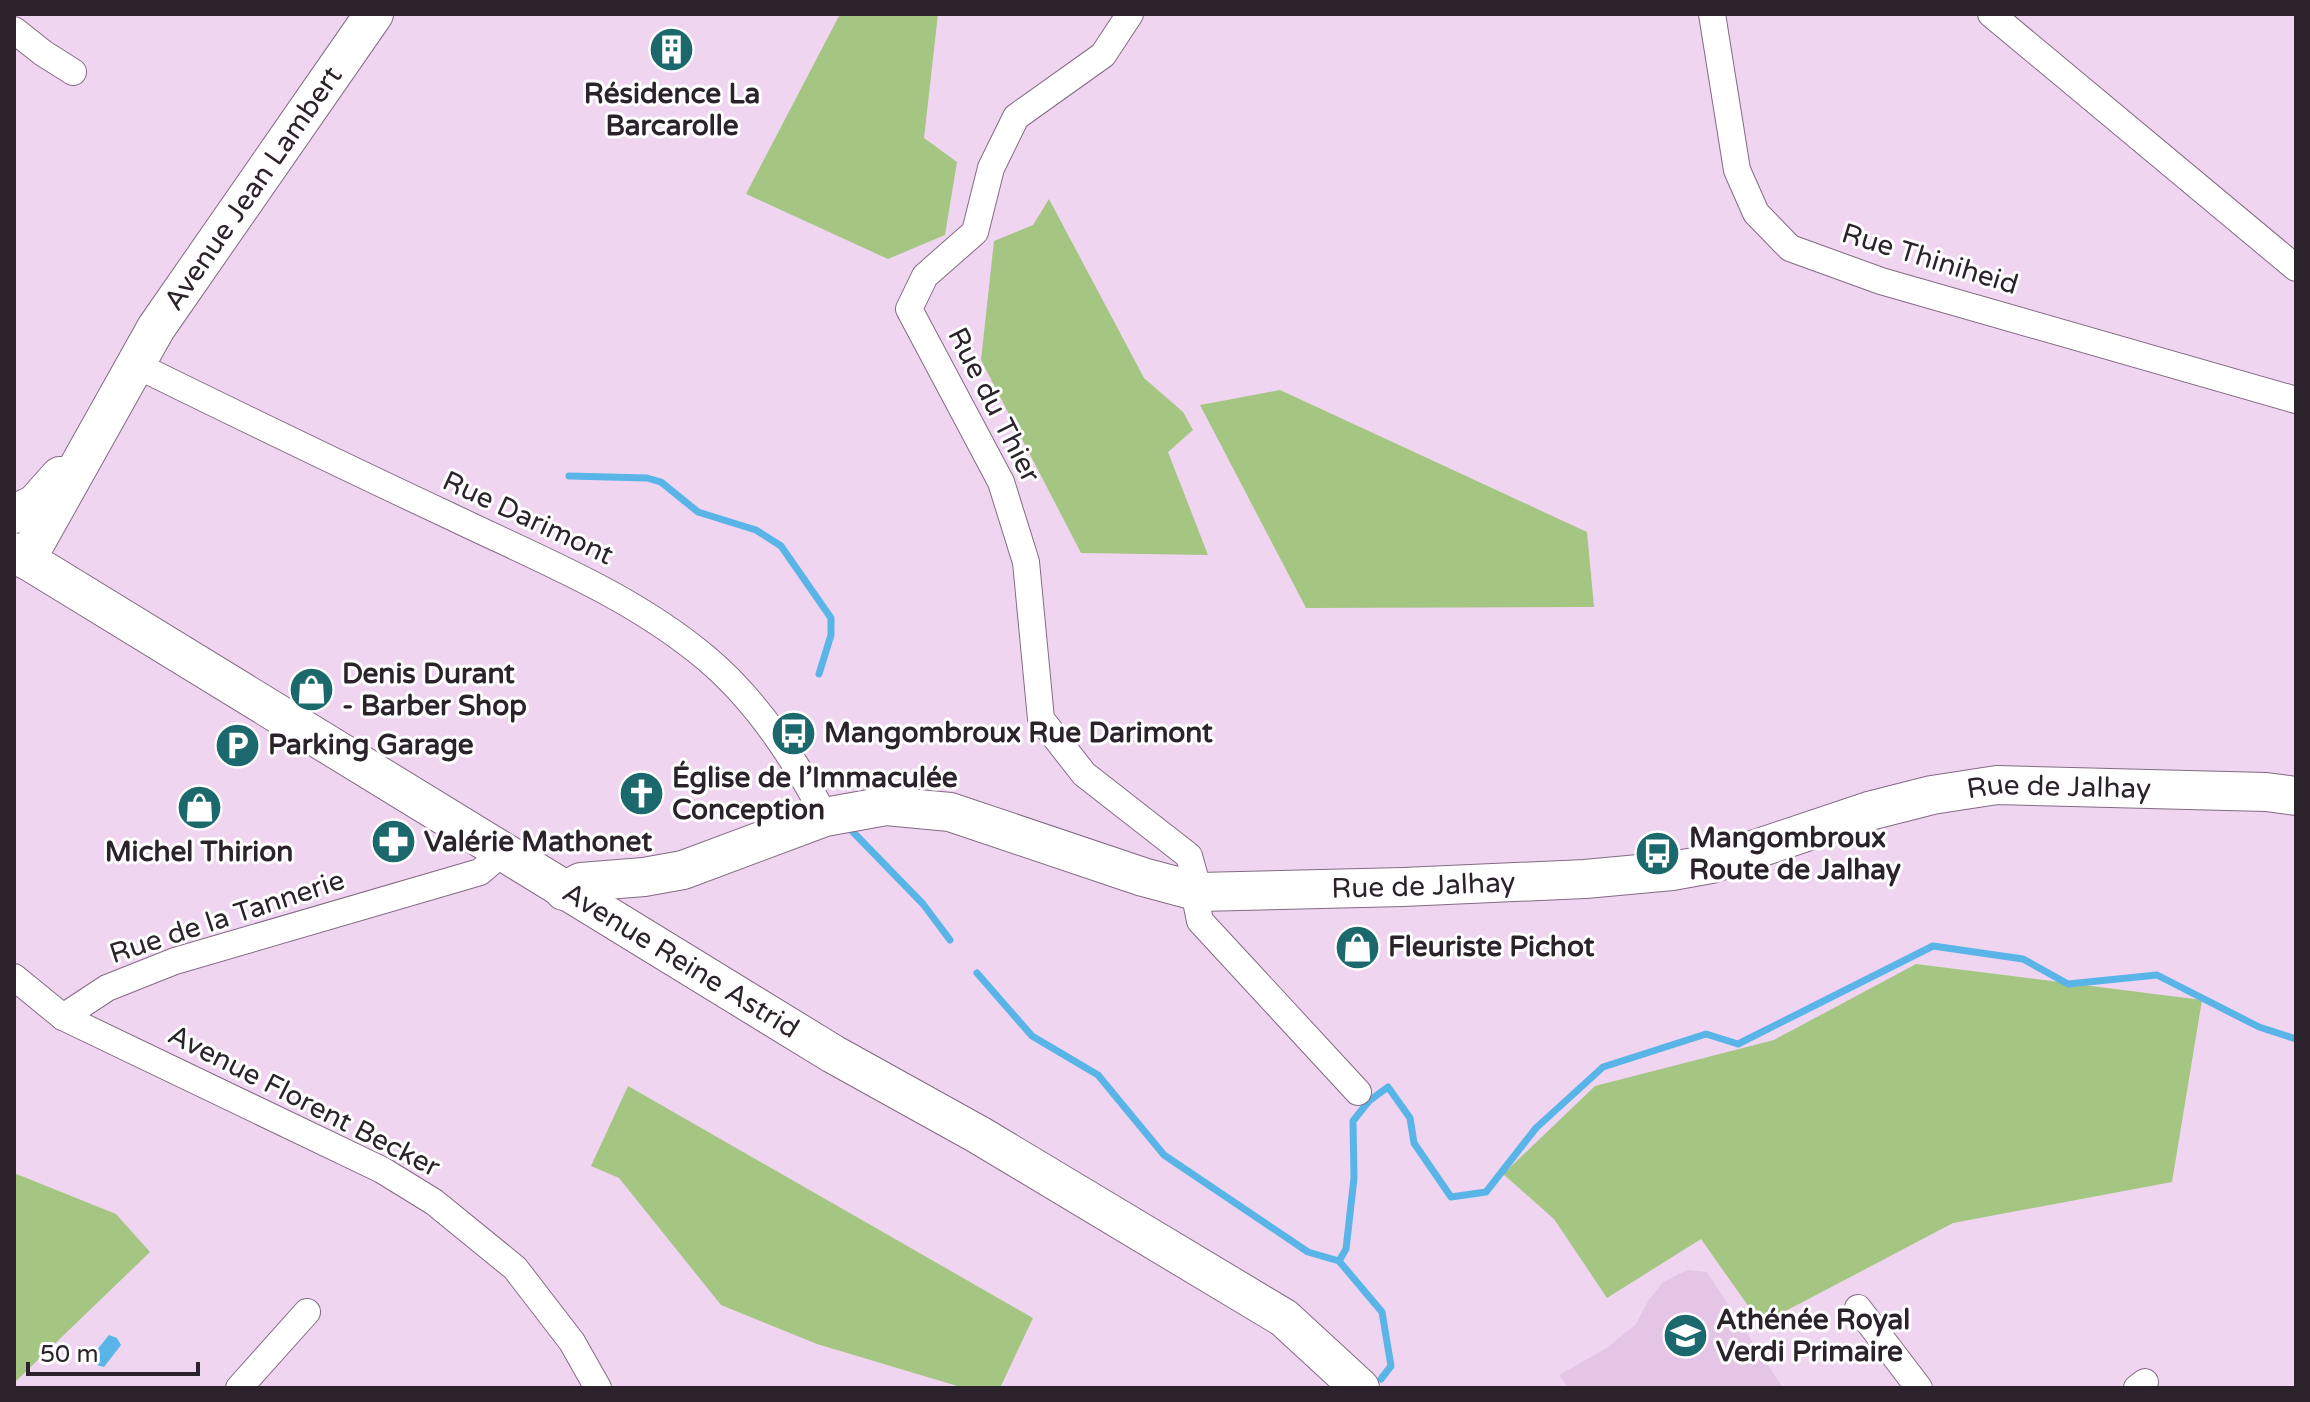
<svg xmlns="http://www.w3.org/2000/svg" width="2310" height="1402" viewBox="0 0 2310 1402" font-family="'Varela Round',sans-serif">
  <rect width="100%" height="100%" fill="#f0d5f0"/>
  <path fill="#e4c5e5" d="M1687,1270L1707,1272L1783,1388H1568L1559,1375L1607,1348L1636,1324L1648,1301L1663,1282Z"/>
  <g fill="#a4c682">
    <path d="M840,14H938L924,138L957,162L945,235L888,259L746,194Z"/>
    <path d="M1049,199L1144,378L1183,412L1193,430L1168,452L1208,555L1081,553L981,360L994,241L1033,225Z"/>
    <path d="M1280,390L1587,532L1594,607L1306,608L1200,405Z"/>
    <path d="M1916,964L2202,1000L2172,1182L1953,1223L1761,1324L1701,1239L1607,1298L1554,1219L1503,1174L1595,1086L1774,1040Z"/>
    <path d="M628,1086L1033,1318L1000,1388H964L817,1344L721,1305L619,1178L591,1166Z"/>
    <path d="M14,1173L116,1214L150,1252L14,1383Z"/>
  </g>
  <path fill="#59b5e7" d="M109,1335L117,1338L121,1345L104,1367L93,1364L92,1356Z"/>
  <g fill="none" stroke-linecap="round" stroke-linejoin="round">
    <g stroke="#59b5e7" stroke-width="7">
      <path d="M569,476L647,478L661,482L698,512L756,530L781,546L831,618V635L819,674"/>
      <path d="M853,832L923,904L950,940"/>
      <path d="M977,973L1032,1036L1098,1075L1164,1155L1308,1252L1339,1261L1382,1312L1391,1366L1381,1379"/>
      <path d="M1339,1261L1346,1249L1354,1178L1353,1121L1369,1101L1388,1087L1410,1118L1414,1143L1451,1197L1486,1192L1536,1128L1603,1067L1706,1034L1738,1044L1933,946L2023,959L2068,984L2157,975L2259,1027L2296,1039"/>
    </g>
    <defs>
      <g id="street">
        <path d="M1130,14L1103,55L1016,117L991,168L975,232L925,276L909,309L1001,482L1026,562L1041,719L1084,774L1189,856L1199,892L1197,906L1200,921L1358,1092"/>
        <path d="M1712,14L1737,170L1756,213L1790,248L1881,281L2296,400"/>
        <path d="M1991,14L2296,268"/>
        <path d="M14,30L43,53L73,72"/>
        <path d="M134,364C240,416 345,467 452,517C539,559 631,595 706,658C756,700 795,759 825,817"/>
        <path d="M14,977L63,1017L382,1170L434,1202L515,1268L572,1342L598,1388"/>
        <path d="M63,1017L107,988L175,961L480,872L502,853"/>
        <path d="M1858,1308L1919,1388"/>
        <path d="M239,1388L307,1312"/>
        <path d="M2137,1388L2145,1382"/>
      </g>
      <g id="secondary">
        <path d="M14,514L35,504L60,476"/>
        <path id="s1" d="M14,552L833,1054L979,1135L1284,1318L1360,1388"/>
        <path id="s2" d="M26,560L156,328L374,14"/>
        <path id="s3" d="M564,891L581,882L644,877L683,870L825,817L886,806L950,812L1143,877L1199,892L1403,887L1585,879L1672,871L1711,864L1869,811L1932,795L1997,785L2266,792L2296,796"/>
      </g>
    </defs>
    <use href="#street" stroke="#836b84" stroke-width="28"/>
    <use href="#secondary" stroke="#836b84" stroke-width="40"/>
    <use href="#street" stroke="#fff" stroke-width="26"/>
    <use href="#secondary" stroke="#fff" stroke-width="38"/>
  </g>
  <defs>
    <symbol id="building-disc" viewBox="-11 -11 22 22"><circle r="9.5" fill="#1b686d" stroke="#fff"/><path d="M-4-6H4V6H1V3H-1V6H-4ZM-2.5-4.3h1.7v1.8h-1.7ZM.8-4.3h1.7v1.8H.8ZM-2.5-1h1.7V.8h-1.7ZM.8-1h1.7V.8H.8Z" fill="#fff"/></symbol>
    <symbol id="shop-disc" viewBox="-11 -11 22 22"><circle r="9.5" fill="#1b686d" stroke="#fff"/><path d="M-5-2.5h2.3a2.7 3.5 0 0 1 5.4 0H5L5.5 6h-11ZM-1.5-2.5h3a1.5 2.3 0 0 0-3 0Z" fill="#fff"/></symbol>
    <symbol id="bus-disc" viewBox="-11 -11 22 22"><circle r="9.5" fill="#1b686d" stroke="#fff"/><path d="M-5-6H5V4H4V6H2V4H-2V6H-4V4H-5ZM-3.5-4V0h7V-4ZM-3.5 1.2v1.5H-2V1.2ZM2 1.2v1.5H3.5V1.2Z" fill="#fff"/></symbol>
    <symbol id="parking-disc" viewBox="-11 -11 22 22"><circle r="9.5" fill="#1b686d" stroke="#fff"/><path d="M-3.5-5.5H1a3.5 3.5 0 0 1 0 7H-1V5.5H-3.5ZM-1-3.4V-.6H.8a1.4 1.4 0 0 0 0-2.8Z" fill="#fff"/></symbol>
    <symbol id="church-disc" viewBox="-11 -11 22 22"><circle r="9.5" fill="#1b686d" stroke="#fff"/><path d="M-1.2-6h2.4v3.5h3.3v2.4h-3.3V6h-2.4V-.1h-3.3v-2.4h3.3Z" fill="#fff"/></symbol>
    <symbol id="pharmacy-disc" viewBox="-11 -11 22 22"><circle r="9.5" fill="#1b686d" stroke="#fff"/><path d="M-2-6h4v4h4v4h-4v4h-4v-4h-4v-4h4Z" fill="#fff"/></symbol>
    <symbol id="school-disc" viewBox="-11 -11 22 22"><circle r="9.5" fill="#1b686d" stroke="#fff"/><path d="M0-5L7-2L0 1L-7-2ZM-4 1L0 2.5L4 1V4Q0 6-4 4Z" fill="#fff"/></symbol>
  </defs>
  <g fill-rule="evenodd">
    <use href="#building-disc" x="646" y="24" width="51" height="51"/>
    <use href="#shop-disc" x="286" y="664" width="51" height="51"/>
    <use href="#bus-disc" x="768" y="708" width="51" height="51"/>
    <use href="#parking-disc" x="212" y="720" width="51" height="51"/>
    <use href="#church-disc" x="616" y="768" width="51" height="51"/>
    <use href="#shop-disc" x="174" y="782" width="51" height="51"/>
    <use href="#pharmacy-disc" x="368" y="816" width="51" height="51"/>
    <use href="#bus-disc" x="1632" y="828" width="51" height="51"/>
    <use href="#shop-disc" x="1332" y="922" width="51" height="51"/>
    <use href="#school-disc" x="1660" y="1310" width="51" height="51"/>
  </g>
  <g text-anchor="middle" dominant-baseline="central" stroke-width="6" stroke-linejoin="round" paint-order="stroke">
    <g font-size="28" font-weight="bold" fill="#2c222c" stroke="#fff" text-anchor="start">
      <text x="672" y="94" text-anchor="middle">Résidence La<tspan x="672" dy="32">Barcarolle</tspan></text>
      <text x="342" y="674">Denis Durant<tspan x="342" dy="32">- Barber Shop</tspan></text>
      <text x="824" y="733">Mangombroux Rue Darimont</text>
      <text x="268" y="745">Parking Garage</text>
      <text x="672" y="778">Église de l’Immaculée<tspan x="672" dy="32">Conception</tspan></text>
      <text x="1689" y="838">Mangombroux<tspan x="1689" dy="32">Route de Jalhay</tspan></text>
      <text x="424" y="842">Valérie Mathonet</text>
      <text x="199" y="852" text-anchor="middle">Michel Thirion</text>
      <text x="1388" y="947">Fleuriste Pichot</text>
      <text x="1716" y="1320">Athénée Royal<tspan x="1716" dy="32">Verdi Primaire</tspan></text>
    </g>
    <g font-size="28" fill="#2c222c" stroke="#fff">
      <text stroke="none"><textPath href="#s2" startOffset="436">Avenue Jean Lambert</textPath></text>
      <text transform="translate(1930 259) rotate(17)">Rue Thiniheid</text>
      <text transform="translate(994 405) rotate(63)">Rue du Thier</text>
      <text transform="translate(528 518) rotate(25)">Rue Darimont</text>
      <text stroke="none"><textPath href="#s3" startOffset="1534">Rue de Jalhay</textPath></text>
      <text stroke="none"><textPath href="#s3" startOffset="886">Rue de Jalhay</textPath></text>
      <text transform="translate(227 917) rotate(-18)">Rue de la Tannerie</text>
      <text stroke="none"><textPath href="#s1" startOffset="782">Avenue Reine Astrid</textPath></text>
      <text transform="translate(304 1101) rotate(27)">Avenue Florent Becker</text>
    </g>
  </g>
  <rect width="2310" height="1402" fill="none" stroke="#2c222c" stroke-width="32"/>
  <path d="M28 1362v12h170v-12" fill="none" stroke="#2c222c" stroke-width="4"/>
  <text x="40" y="1362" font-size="24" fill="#2c222c" stroke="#ffffff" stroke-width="6" paint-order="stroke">50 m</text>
</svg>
